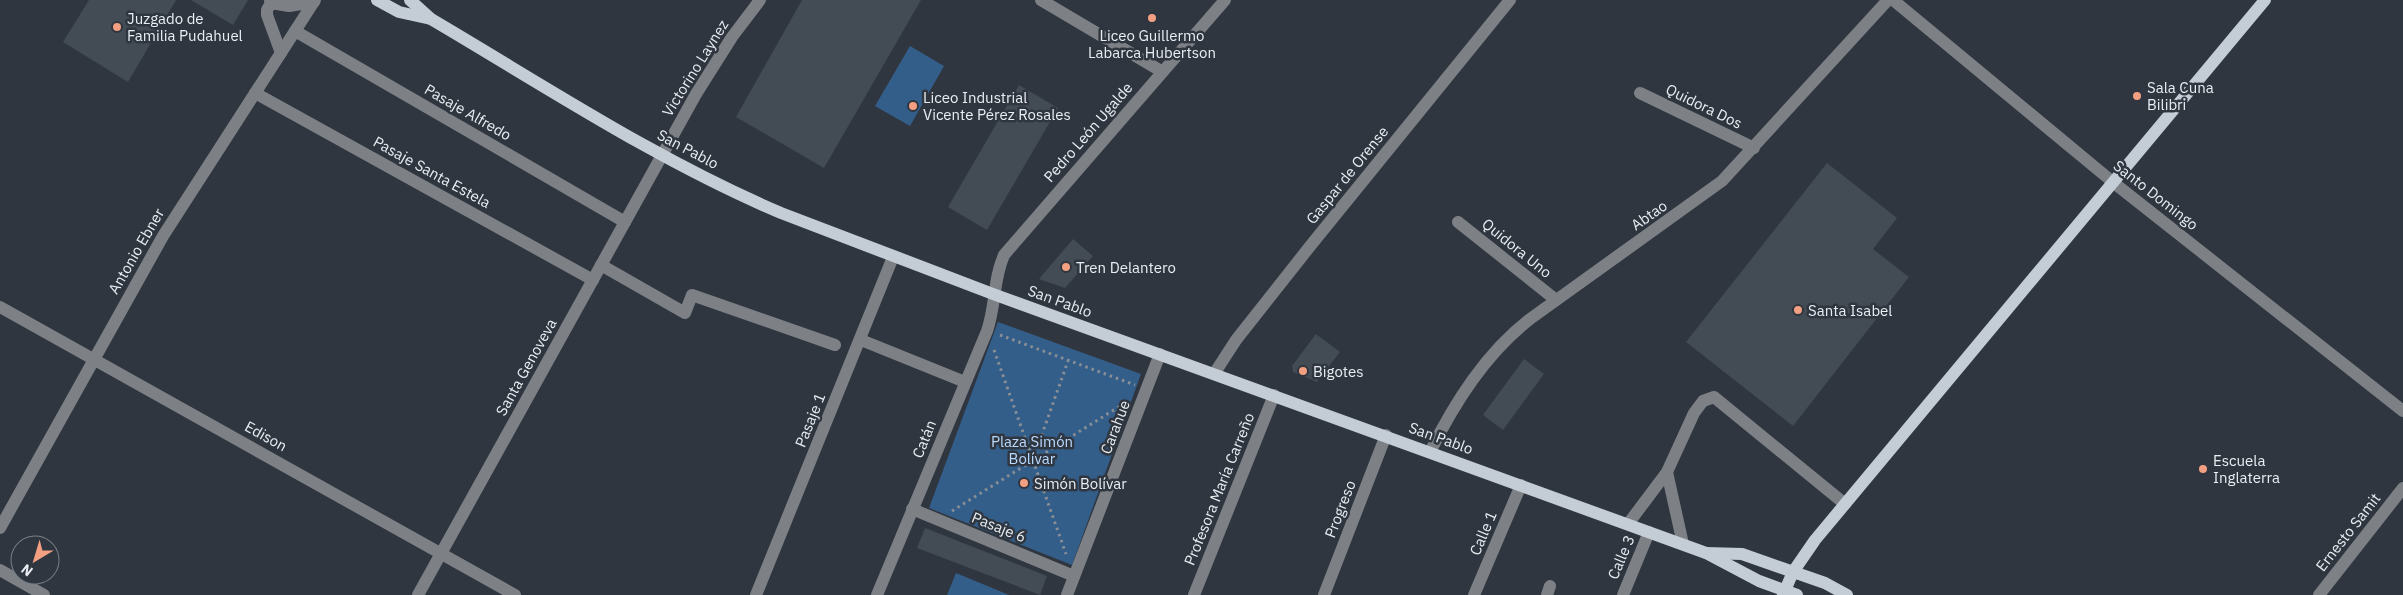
<svg xmlns="http://www.w3.org/2000/svg" width="2403" height="595" viewBox="0 0 2403 595" font-family="'IBM Plex Sans',sans-serif">
  <rect width="100%" height="100%" fill="#2f363f"/>
  <g fill="#345e8a">
    <path d="M910,46L944,66L910,126L875,106Z"/>
    <path d="M998,322L1141,374L1072,565L929,508Z"/>
    <path d="M956,573L1009,595H947Z"/>
  </g>
  <g fill="#434b54">
    <path d="M89,0H176L128,82L63,42Z"/>
    <path d="M191,0H248L233,25Z"/>
    <path d="M802,0H921L824,168L736,117Z"/>
    <path d="M1019,85L1058,108L987,230L948,207Z"/>
    <path d="M1827,163L1897,218L1873,249L1909,277L1793,426L1686,342Z"/>
    <path d="M1073,239L1093,256L1065,288L1039,279Z"/>
    <path d="M1316,334L1340,352L1317,382L1293,372L1292,366Z"/>
    <path d="M1524,359L1544,374L1503,430L1483,415Z"/>
    <path d="M925,528L1047,576L1040,595L917,548Z"/>
  </g>
  <g fill="none" stroke-linecap="round" stroke-linejoin="round">
    <g stroke="#888f96" stroke-width="3" stroke-dasharray="2.5 4" stroke-linecap="butt">
      <path d="M1000,335L1135,385"/>
      <path d="M994,350L1066,554"/>
      <path d="M1033,460L1068,361"/>
      <path d="M952,511L1125,403"/>
    </g>
    <g stroke="#7d8186" stroke-width="12">
      <path d="M270,0L271,3L289,6L314,2"/>
      <path d="M1041,0L1161,71"/>
      <path d="M1893,0L2114,183L2403,411"/>
      <path d="M271,3L267,10V15L281,53"/>
      <path d="M295,31L625,222"/>
      <path d="M255,93L593,280"/>
      <path d="M1640,93L1754,148"/>
      <path d="M1458,222L1556,300"/>
      <path d="M601,265L685,313L692,295L835,345"/>
      <path d="M0,307L515,595"/>
      <path d="M861,340L965,382"/>
      <path d="M1214,374L1236,340L1311,245L1510,0"/>
      <path d="M1430,452C1455,402 1486,353 1530,319L1722,181L1888,0"/>
      <path d="M1667,472L1683,544"/>
      <path d="M912,509L1074,576"/>
      <path d="M1628,524L1667,472L1694,413L1703,401L1714,397L1845,504"/>
      <path d="M0,528L163,236L315,0"/>
      <path d="M0,570L44,595"/>
      <path d="M418,595L696,94L732,37L760,0"/>
      <path d="M756,595L893,257"/>
      <path d="M877,595L987,331C996,305 993,280 1004,255L1225,0"/>
      <path d="M1067,595L1160,354"/>
      <path d="M1194,595L1274,395"/>
      <path d="M1324,595L1386,435"/>
      <path d="M1474,595L1521,485"/>
      <path d="M1547,595L1550,586"/>
      <path d="M1623,595L1649,532"/>
      <path d="M2319,595L2403,488"/>
    </g>
    <g stroke="#c4ccd5" stroke-width="12">
      <path d="M377,0L399,12L431,19"/>
      <path d="M410,0L431,19C545,86 658,161 781,213L993,294L1706,553L1759,581L1797,595"/>
      <path d="M1706,553L1742,554L1825,583L1847,595"/>
      <path d="M1783,595L1793,572L1815,540L2265,0"/>
    </g>
  </g>
  <g fill="#f2a081" stroke="#2f363f" stroke-width="2">
    <circle cx="1152" cy="18" r="5"/>
    <circle cx="117" cy="27" r="5"/>
    <circle cx="2137" cy="96" r="5"/>
    <circle cx="913" cy="106" r="5"/>
    <circle cx="1066" cy="267" r="5"/>
    <circle cx="1798" cy="310" r="5"/>
    <circle cx="1303" cy="371" r="5"/>
    <circle cx="2203" cy="469" r="5"/>
    <circle cx="1024" cy="483" r="5"/>
  </g>
  <g text-anchor="middle" dominant-baseline="central" stroke-width="5" stroke-linejoin="round" paint-order="stroke">
    <g font-size="15" fill="#e9eef3" stroke="#2f363f" text-anchor="start">
      <text x="127" y="18">Juzgado de<tspan x="127" dy="17">Familia Pudahuel</tspan></text>
      <text x="1152" y="35" text-anchor="middle">Liceo Guillermo<tspan x="1152" dy="17">Labarca Hubertson</tspan></text>
      <text x="2147" y="87">Sala Cuna<tspan x="2147" dy="17">Bilibri</tspan></text>
      <text x="923" y="97">Liceo Industrial<tspan x="923" dy="17">Vicente Pérez Rosales</tspan></text>
      <text x="1076" y="267">Tren Delantero</text>
      <text x="1808" y="310">Santa Isabel</text>
      <text x="1313" y="371">Bigotes</text>
      <text x="2213" y="460">Escuela<tspan x="2213" dy="17">Inglaterra</tspan></text>
      <text x="1034" y="483">Simón Bolívar</text>
    </g>
    <g font-size="15" fill="#e9eef3" stroke="#2f363f">
      <text transform="translate(695 68) rotate(-58)">Victorino Laynez</text>
      <text transform="translate(1704 106) rotate(26)">Quidora Dos</text>
      <text transform="translate(468 112) rotate(30)">Pasaje Alfredo</text>
      <text transform="translate(1088 132) rotate(-49)">Pedro León Ugalde</text>
      <text transform="translate(688 149) rotate(28)">San Pablo</text>
      <text transform="translate(432 172) rotate(29)">Pasaje Santa Estela</text>
      <text transform="translate(1347 175) rotate(-51)">Gaspar de Orense</text>
      <text transform="translate(2156 195) rotate(38)">Santo Domingo</text>
      <text transform="translate(1649 215) rotate(-35)">Abtao</text>
      <text transform="translate(1517 248) rotate(39)">Quidora Uno</text>
      <text transform="translate(136 251) rotate(-60)">Antonio Ebner</text>
      <text transform="translate(1060 301) rotate(20)">San Pablo</text>
      <text transform="translate(526 367) rotate(-61)">Santa Genoveva</text>
      <text transform="translate(810 420) rotate(-68)">Pasaje 1</text>
      <text transform="translate(1115 427) rotate(-69)">Carahue</text>
      <text transform="translate(266 436) rotate(29)">Edison</text>
      <text transform="translate(1441 438) rotate(20)">San Pablo</text>
      <text transform="translate(924 439) rotate(-68)">Catán</text>
      <text transform="translate(1219 489) rotate(-68)">Profesora María Carreño</text>
      <text transform="translate(1340 509) rotate(-69)">Progreso</text>
      <text transform="translate(999 527) rotate(22)">Pasaje 6</text>
      <text transform="translate(2348 532) rotate(-52)">Ernesto Samit</text>
      <text transform="translate(1483 533) rotate(-67)">Calle 1</text>
      <text transform="translate(1621 557) rotate(-67)">Calle 3</text>
    </g>
    <g font-size="15" fill="#b9daff" stroke="#2f363f">
      <text x="1032" y="441">Plaza Simón<tspan x="1032" dy="17">Bolívar</tspan></text>
    </g>
  </g>
  <g transform="translate(35 560) rotate(218)"><circle r="24" fill="#2f363f" stroke="#798087"/>
  <path d="M0-4L9 19L0 12L-9 19Z" fill="#f2a081"/>
  <text y="-8" font-size="14" font-weight="bold" text-anchor="middle" fill="#e9eef3">N</text>
  </g>
</svg>
